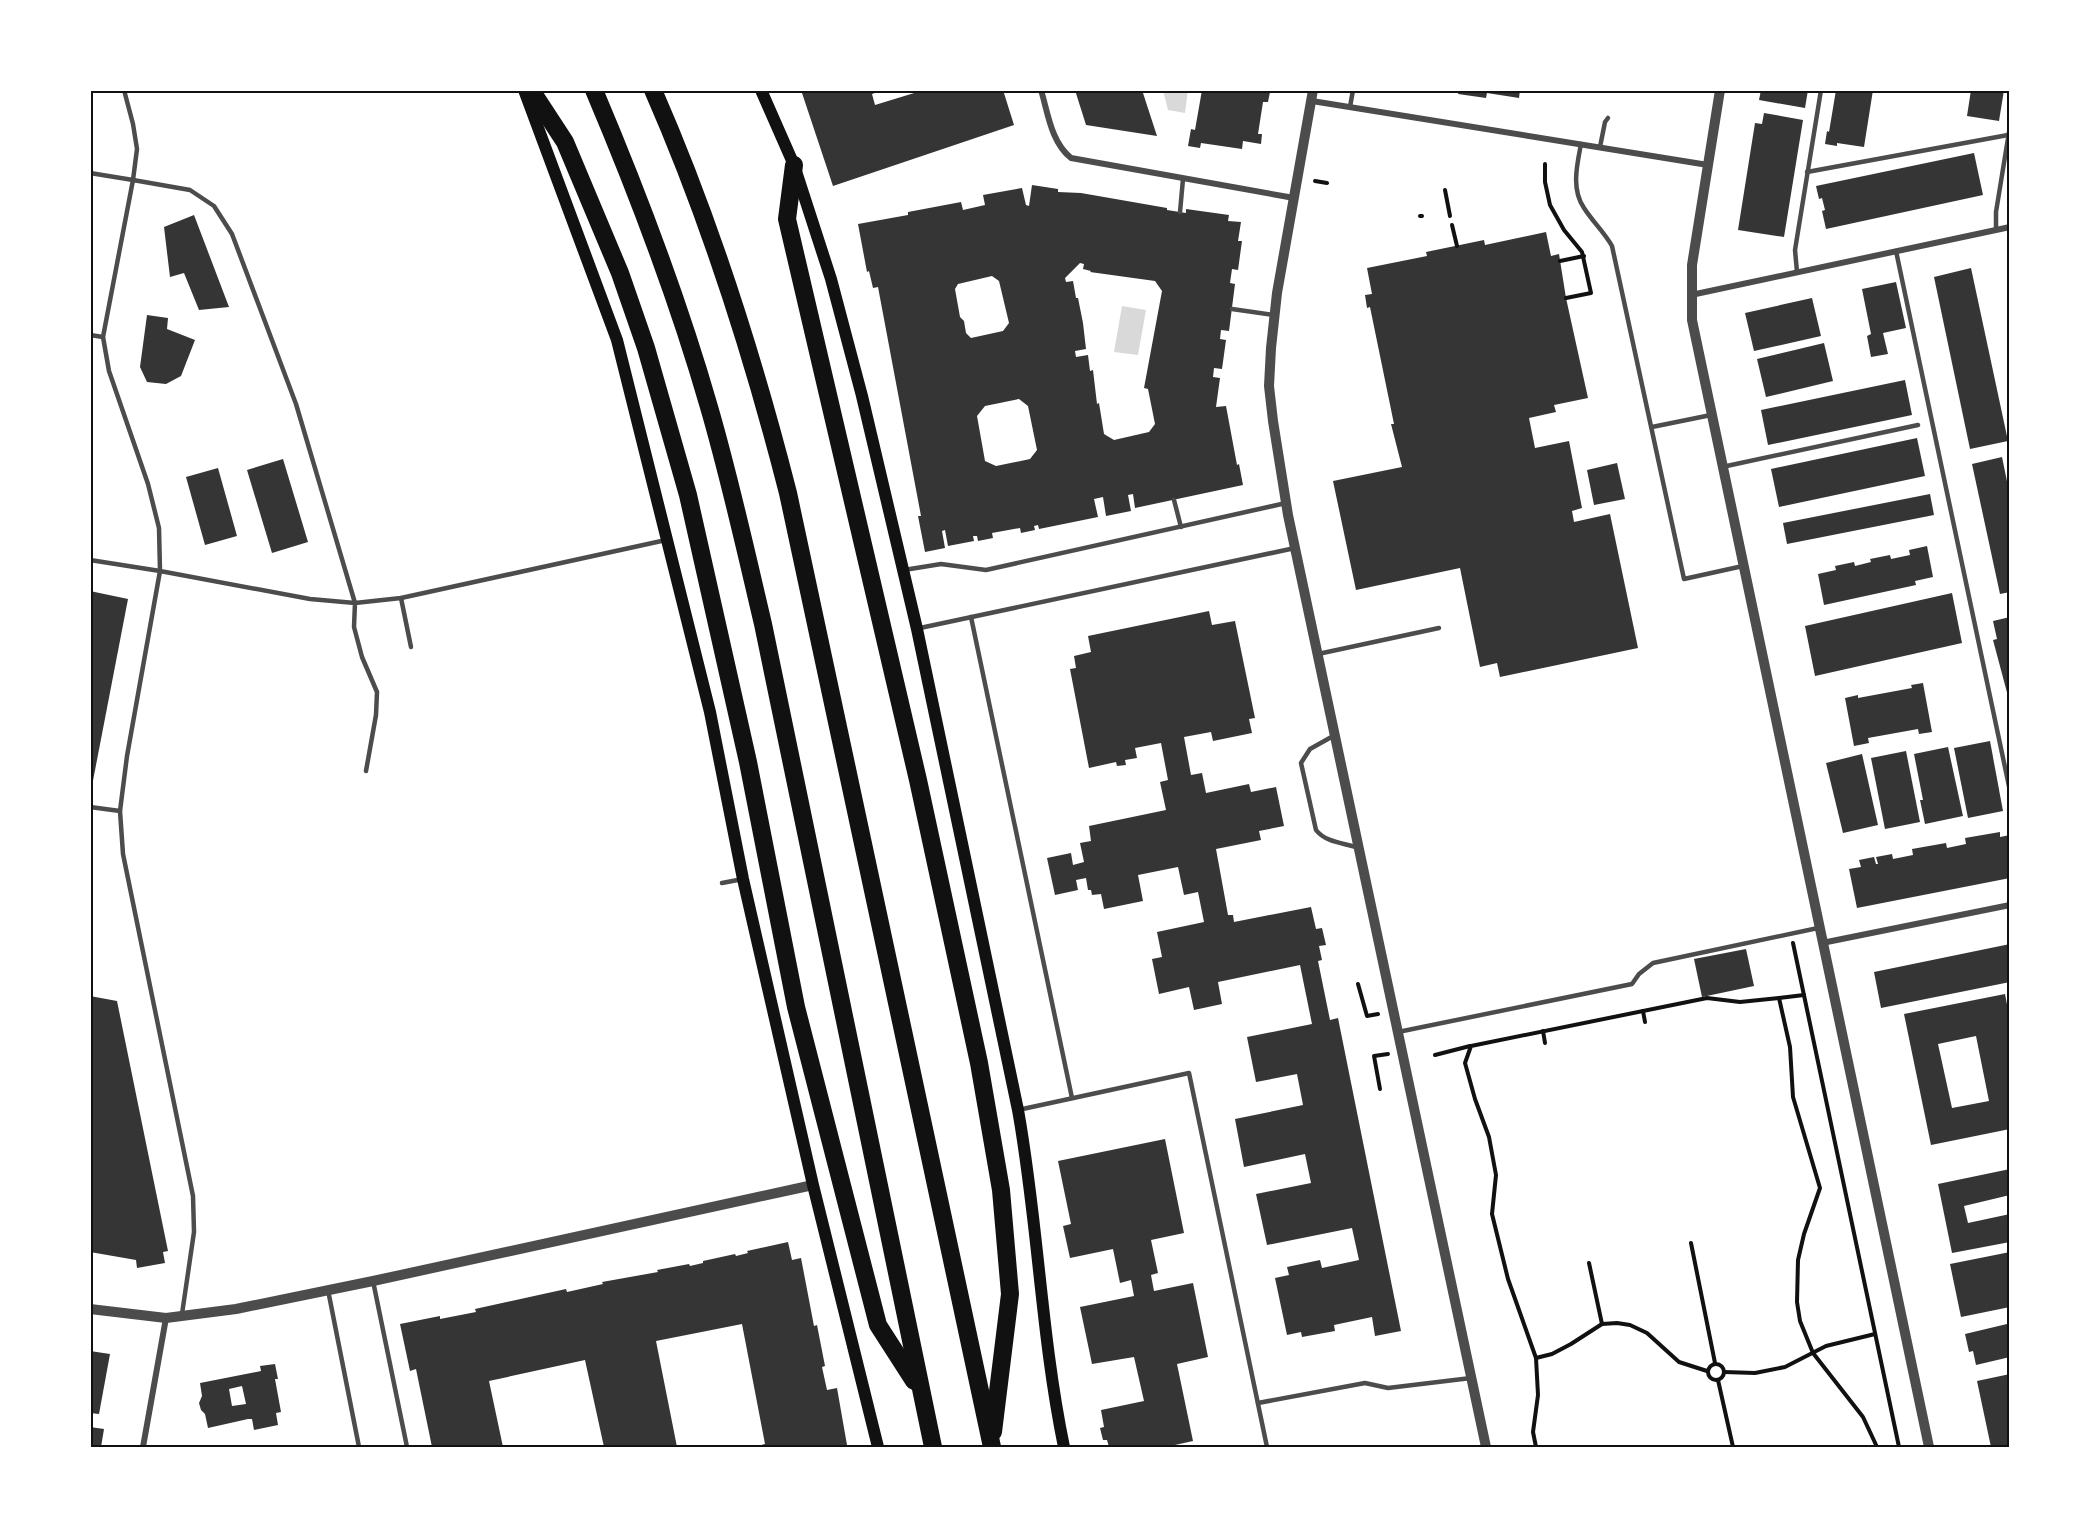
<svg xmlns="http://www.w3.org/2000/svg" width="2100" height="1537" viewBox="0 0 2100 1537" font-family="'Source Sans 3',sans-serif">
  <rect width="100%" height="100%" fill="#fff"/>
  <g fill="#d9d9d9">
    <path d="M1163,90H1188L1185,113L1168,110Z"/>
    <path d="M1122,306L1146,310L1138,355L1114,352Z"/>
  </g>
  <g fill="#353535" fill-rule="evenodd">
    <path d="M801,90H874L875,93L872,94L875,105L924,90H1003L1014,125L833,186Z"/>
    <path d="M1075,90H1142L1157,136L1086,125Z"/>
    <path d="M1202,90H1264V92H1270L1268,102H1263L1258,134H1262L1261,144L1243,141L1242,149L1201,143L1200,148L1188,146L1191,129L1195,130Z"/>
    <path d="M1459,90H1520L1519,98L1487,93L1486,98L1458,94Z"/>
    <path d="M1761,90H1808L1805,108L1759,100Z"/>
    <path d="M1836,90H1873L1864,147L1837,143V146L1825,144L1827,131L1829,132Z"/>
    <path d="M1971,90H2004L1999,121L1967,116Z"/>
    <path d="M1764,113L1803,120L1784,237L1738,230L1755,123L1762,124Z"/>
    <path d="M1974,153L1983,195L1826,229L1822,211L1825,210L1822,198L1819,199L1816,186Z"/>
    <path d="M1032,185L1058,189V192L1081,193L1167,208V210L1186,213V209L1229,215L1228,221L1241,222L1238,241H1242L1238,270L1232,269L1230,283L1235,284L1229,331L1221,330L1220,339L1226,340L1222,369L1214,368L1213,377L1220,378L1216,407L1226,406L1237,465L1239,464L1243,485L1135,508L1133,494L1128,495L1131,511L1106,516L1103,497L1094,499L1098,517L1039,529L1038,525L1034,526L1035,530L1021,533L1020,528L992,533L993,538L978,541L977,536H973L974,541L948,546L945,530L942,531L945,548L925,552L918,516H921L878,287L873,288L869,271L867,272L858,224L908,215V212L961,202L963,210L985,205L983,195L1022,188L1026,205L1029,206ZM1080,263L1084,264L1083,269L1091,271L1090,272L1155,281L1162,291L1144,388L1148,389L1155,424L1149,432L1114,440L1104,434L1099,403L1097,404L1093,370L1090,371L1088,355L1076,357L1075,351L1086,349L1083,323L1078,298H1076L1073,281L1066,282L1065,278ZM992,276L999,281L1009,323L1003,331L971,338L966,333L964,321L960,317L955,289L958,284ZM1019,399L1028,406L1037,450L1030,459L996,466L985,461L977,416L985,406Z"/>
    <path d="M194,215L229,307L199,310L184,273L170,277L164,227Z"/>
    <path d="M1546,232L1551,256L1559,254L1566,298L1588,398L1554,405L1556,412L1529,418L1535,448L1569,441L1582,508L1572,511L1574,522L1610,514L1638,648L1500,677L1497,663L1480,667L1460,568L1356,590L1333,481L1402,467L1391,424H1394L1370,307L1367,308L1365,295L1372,294L1367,268L1427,256L1426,252L1484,240L1485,245Z"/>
    <path d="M1971,268L2008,441L1970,449L1934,277Z"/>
    <path d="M1896,282L1906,328L1883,333L1888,354L1871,357L1867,336L1871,334L1862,289Z"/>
    <path d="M1812,298L1821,336L1754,351L1745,313Z"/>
    <path d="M147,315L168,318L167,329L195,340L181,376L166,384L147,382L140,367Z"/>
    <path d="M1824,343L1833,381L1766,397L1757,359Z"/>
    <path d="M1905,380L1912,415L1768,445L1761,410Z"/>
    <path d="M1917,438L1925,476L1779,507L1771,469Z"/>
    <path d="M2002,457L2010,496V592L2000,594L1972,464Z"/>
    <path d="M283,459L308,542L272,553L247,470Z"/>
    <path d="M1617,463L1625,499L1594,505L1587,470Z"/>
    <path d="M218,468L237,536L205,545L186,477Z"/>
    <path d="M1930,494L1934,515L1787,544L1783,523Z"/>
    <path d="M1927,546L1933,577L1915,581L1916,585L1824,605L1818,574L1836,570L1835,566L1854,562L1855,566L1871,562L1870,559L1890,555L1891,559L1910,555L1909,550Z"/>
    <path d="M90,591L128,599L91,791H90Z"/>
    <path d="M1952,593L1962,643L1815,676L1805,626Z"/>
    <path d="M1209,611L1212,625L1235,621L1255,718L1249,719L1252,733L1213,741L1211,732L1184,737L1191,775L1202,773L1206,793L1249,784L1251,792L1276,787L1284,826L1259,831L1261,840L1216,849L1228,915H1233L1234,922L1311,907L1316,929L1322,928L1326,945L1319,946L1322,960L1318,961L1330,1020L1338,1018L1401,1331L1375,1336L1372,1317L1334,1325L1335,1331L1302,1337L1301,1332L1287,1335L1275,1278L1289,1275L1287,1267L1320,1260L1322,1268L1359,1260L1352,1228L1267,1245L1256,1194L1311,1183L1305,1154L1244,1167L1235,1119L1303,1105L1297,1074L1256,1082L1247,1037L1312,1024L1300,965L1218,982L1222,1004L1194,1010L1189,987L1159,994L1152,959L1162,957L1157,932L1204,922L1198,892L1184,895L1178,867L1138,875L1143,901L1104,909L1101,894L1092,895L1091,890H1088L1086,878L1076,880L1078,890L1055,895L1047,858L1071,853L1073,865L1084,862L1080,843L1091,841L1089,826L1166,810L1160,782L1168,780L1161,743L1135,748L1137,758L1125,760L1126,765L1117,766L1116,762L1089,768L1070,669L1076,668L1074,656L1091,652L1088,636Z"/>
    <path d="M2010,617V700H2009L1993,640L1997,639L1993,621Z"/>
    <path d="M1923,683L1932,732L1919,734L1918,729L1868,738L1869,743L1854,746L1845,698L1858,695V698L1912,688L1911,685Z"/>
    <path d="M1990,741L2003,811L1968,818L1954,748Z"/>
    <path d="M1948,747L1963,816L1925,824L1920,800H1923L1914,754Z"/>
    <path d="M1906,751L1920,822L1885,829L1871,758Z"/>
    <path d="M1862,754L1878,825L1843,833L1826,763Z"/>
    <path d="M2000,832V837L2010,835V878L1857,908L1849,869L1861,867L1859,860L1874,857L1876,864H1878L1876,857L1892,854L1893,859L1913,855L1912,849L1946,843L1947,848L1966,844L1965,838Z"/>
    <path d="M2010,944V982L1881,1008L1874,972Z"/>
    <path d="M1746,949L1754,986L1702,997L1694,959Z"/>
    <path d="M2005,994L2010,1020V1129L1931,1145L1904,1014ZM1976,1036L1989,1101L1952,1108L1938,1044Z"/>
    <path d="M90,996L117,1001L168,1251L163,1252L165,1263L137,1268L136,1260L90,1252Z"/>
    <path d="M1165,1139L1184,1233L1151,1240L1158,1273L1151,1275L1154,1291L1193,1283L1208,1357L1177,1364L1193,1441L1166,1447H1109L1107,1440H1103L1100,1428L1104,1427L1101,1410L1144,1401L1134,1357L1092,1364L1080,1307L1134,1296L1131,1280L1120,1283L1113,1249L1070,1258L1063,1226L1071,1224L1058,1161Z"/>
    <path d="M2010,1169V1195L1964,1206L1968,1223L2010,1214V1242L1952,1253L1938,1184Z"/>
    <path d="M788,1242L792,1260L801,1258L814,1326L817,1325L825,1366L822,1367L827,1390L837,1388L847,1445L849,1447H754L765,1444L742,1324L656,1341L677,1447H604L585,1360L489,1381L503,1447H432L416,1369L410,1371L400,1324L440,1316V1319L476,1312L475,1309L566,1289L567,1292L603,1284L602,1282L658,1272L657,1270L689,1264L690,1266L703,1263V1261L735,1254L736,1256L748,1253L747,1251Z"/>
    <path d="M2010,1252V1307L1961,1317L1950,1264Z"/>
    <path d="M2007,1324L2010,1338V1357L1976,1365L1973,1351L1969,1352L1965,1334Z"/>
    <path d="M90,1351L110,1354L99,1414L90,1413Z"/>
    <path d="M275,1364L278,1379H275L281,1412L276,1413L278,1425L254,1430L252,1419H248L208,1428L205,1414L201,1410L199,1403L202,1396L200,1383L261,1371L260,1366ZM242,1386L246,1404L232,1406L229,1389Z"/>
    <path d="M2010,1374V1447H1991L1977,1381Z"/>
    <path d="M90,1427L104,1429L101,1447H90Z"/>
  </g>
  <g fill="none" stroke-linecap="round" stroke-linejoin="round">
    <g stroke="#111" stroke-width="4">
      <path d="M1545,164V182L1550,205L1564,230L1582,252L1591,293L1566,298"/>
      <path d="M1315,181L1327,183"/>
      <path d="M1445,190L1450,216"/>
      <path d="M1420,216H1422"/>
      <path d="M1452,225L1457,246"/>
      <path d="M1560,261L1584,256"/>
      <path d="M1793,943L1899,1447"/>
      <path d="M1358,984L1367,1016L1378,1014"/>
      <path d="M1779,998L1804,995"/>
      <path d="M1643,1011L1645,1022"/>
      <path d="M1543,1031L1545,1043"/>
      <path d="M1435,1055L1470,1046"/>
      <path d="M1380,1089L1374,1056L1388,1054"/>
      <path d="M1691,1243L1715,1363"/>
      <path d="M1589,1263L1602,1324"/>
      <path d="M1536,1358L1552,1354L1571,1344L1602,1324L1617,1323L1630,1325L1647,1333L1679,1362L1707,1371"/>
      <circle cx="1716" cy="1372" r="8"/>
      <path d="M1724,1372L1755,1373L1785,1367L1826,1346L1875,1334"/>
      <path d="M1718,1380L1733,1447"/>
      <path d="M1536,1447L1533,1432L1538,1395L1536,1358L1508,1279L1492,1214L1496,1175L1489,1137L1475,1099L1465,1063L1471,1046L1707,998L1740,1002L1779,998L1790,1047L1793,1097L1820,1188L1804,1234L1798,1260L1797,1302L1800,1321L1813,1353L1863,1417L1877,1447"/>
    </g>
    <g stroke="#4c4c4c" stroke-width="4.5">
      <path d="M1350,107L1353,90"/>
      <path d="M1581,144C1577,165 1571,189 1584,208C1593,222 1604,232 1612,246L1684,579L1743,566"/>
      <path d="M1600,147L1605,122L1608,118"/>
      <path d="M1807,172L2008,135"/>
      <path d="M90,173L133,180L137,149L133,124L124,90"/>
      <path d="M1180,212L1183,179"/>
      <path d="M1996,230V212L2010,126"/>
      <path d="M1896,251L2010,791"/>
      <path d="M1797,272L1795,250L1821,90"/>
      <path d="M1232,309L1274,315"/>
      <path d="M90,335L103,337"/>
      <path d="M1652,427L1711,415"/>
      <path d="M1722,467L1918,425"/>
      <path d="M1174,500L1181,527"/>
      <path d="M90,560L160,571L127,756L120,811L123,854L193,1196L194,1232L182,1314"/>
      <path d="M904,570L941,564L986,570L1286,503"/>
      <path d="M401,598L411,647"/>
      <path d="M971,617L1072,1098"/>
      <path d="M920,628L1295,548"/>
      <path d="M1318,654L1439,628"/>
      <path d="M1335,735L1310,749L1301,763L1316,830C1325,842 1343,843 1356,847"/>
      <path d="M366,771L376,715L377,692L362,657L354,627L355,603L296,404L232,234L214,206L190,190L133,180L103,337L109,371L148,484L159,528L160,571L310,599L355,603L401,598L666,540"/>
      <path d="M90,807L120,811"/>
      <path d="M722,883L743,879"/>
      <path d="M1398,1032L1632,984L1639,974L1653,963L1818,928"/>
      <path d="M1018,1110L1189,1073L1267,1447"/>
      <path d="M373,1281L407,1447"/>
      <path d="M328,1290L359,1447"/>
      <path d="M1258,1403L1365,1383L1388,1388L1471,1378"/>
    </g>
    <g stroke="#4c4c4c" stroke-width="6">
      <path d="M1041,90C1048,113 1051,142 1071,158L1294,198"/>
      <path d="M1312,101L1708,165"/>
      <path d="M1691,295L2010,227"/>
      <path d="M1822,943L2010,905"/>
      <path d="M143,1447L166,1318"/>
    </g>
    <g stroke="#4c4c4c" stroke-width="10">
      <path d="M1313,90L1277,293L1271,348L1269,386L1273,421L1288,515L1486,1447"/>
      <path d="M1720,90L1692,265V320L1929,1447"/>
      <path d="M90,1309L166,1318L236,1309L373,1281L813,1185"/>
    </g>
    <g stroke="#111" stroke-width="12">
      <path d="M524,90L617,340L710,712L743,879L813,1185L878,1447"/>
      <path d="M761,90L794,165L831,279L862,396L917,629L1018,1110C1038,1221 1041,1336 1064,1447"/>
    </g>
    <g stroke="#111" stroke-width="18">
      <path d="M531,90L565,142L620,273L646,348L688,495L748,762L796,1007L878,1325L914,1381"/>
      <path d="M594,90C638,194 678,299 709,407C730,479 746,552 763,624L933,1447"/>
      <path d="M653,90C710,220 753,356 788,493L992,1447"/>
      <path d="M794,165L787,219L918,780L979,1063L1001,1190L1010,1294L993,1432"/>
    </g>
  </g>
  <rect width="2100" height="1537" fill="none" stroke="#ffffff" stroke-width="183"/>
  <rect x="92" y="92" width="1916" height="1354" fill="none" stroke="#111" stroke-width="2"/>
</svg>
